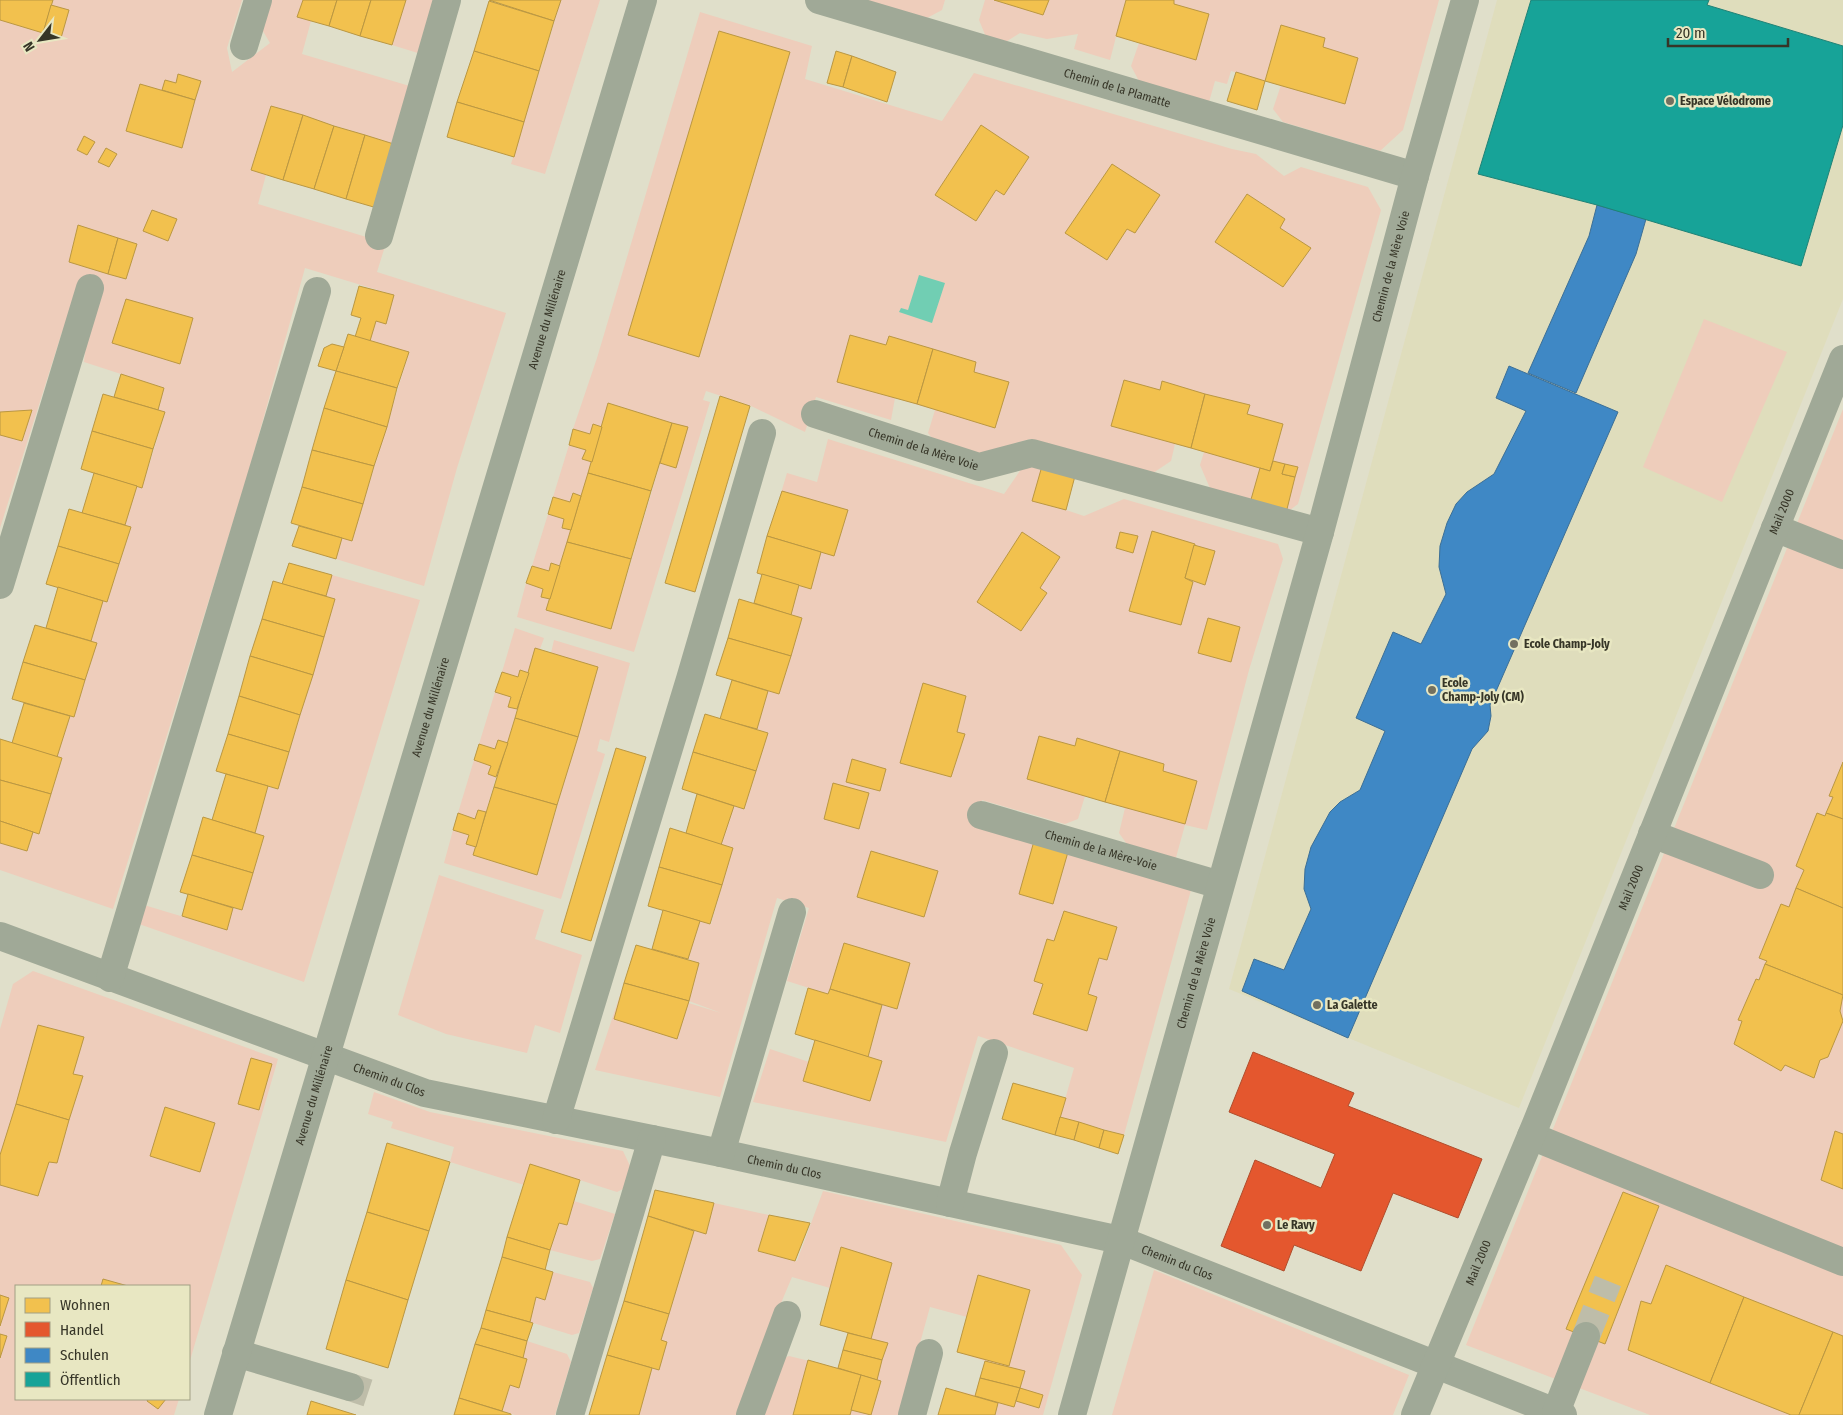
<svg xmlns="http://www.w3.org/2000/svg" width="1843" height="1415" viewBox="0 0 1843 1415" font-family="'Fira Sans Condensed',sans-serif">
  <rect width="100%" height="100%" fill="#e0dfca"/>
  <path fill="#dfddbc" d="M1497,0H1843V299L1519,1108L1229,989Z"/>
  <g fill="#eecdbb">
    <path d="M0,0H242L227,48L232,72L270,43L260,26L269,0H303L298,17L311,21L302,54L413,87L397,145L271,106L251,170L266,175L258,204L386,243L377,272L506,313L457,468L424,586L336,559L342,538L352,540L409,352L370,341L376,321L386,323L394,295L305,268L248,474L113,909L0,870V843L27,851L33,832L39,834L62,758L57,757L70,716L74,717L96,643L91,641L102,601L107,602L131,527L125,525L137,486L142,488L165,413L158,410L164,388L84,362L86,341L62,332L0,528Z"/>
    <path d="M406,0H438L421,54L392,45Z"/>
    <path d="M561,0H600L545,174L511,164Z"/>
    <path d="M860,0H945L942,10L927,18Z"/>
    <path d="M985,0H1439L1403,130L1380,151L1283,122L1273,109L1281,85L1231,71L1227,84L1215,81L1209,102L1139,81L1131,66L1139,43L1116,37L1110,60L1074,49L1078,34L1047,39L1020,33L1004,43L986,37L979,20Z"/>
    <path d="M700,12L812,46L805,79L942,121L974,73L1232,149L1256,154L1284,176L1301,167L1368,187L1381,210L1298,504L1286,513L1212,493L1200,465L1204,452L1175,444L1171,461L1150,475L1030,439L977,455L936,443L928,433L935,410L895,398L891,420L816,397L805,432L751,406L706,391L703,400L710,402L634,652L517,617L526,583L543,589L541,597L550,599L546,610L611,629L672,423L609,403L602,427L593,424L590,434L573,429L597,358Z"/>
    <path d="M1704,319L1787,352L1722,502L1643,467Z"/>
    <path d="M1843,409V1415H1650L1466,1345Z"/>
    <path d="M828,439L1004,494L1026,462L1075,476L1066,510L1084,516L1124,499L1278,544L1283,559L1249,670L1207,830L1185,825L1175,861L1129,847L1119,833L1125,808L1085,796L1078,819L1065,824L982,800L976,824L1191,890L1124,1135L1060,1117L1074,1068L978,1036L946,1142L753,1102L770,1049L809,1062L815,1040L868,1056L882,1005L830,989L828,994L787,981L809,908L777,898L720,1097L595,1070L624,983L721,1013L689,1001L699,963L688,959L700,921L711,924L722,885L721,845L734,806L744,809L768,733L757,729L799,586L757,573L787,473L817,482Z"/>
    <path d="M569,445L586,450L583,459L592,462L581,496L573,493L570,502L553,497Z"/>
    <path d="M548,514L564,519L562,527L571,530L560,566L551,563L549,571L532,566Z"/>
    <path d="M332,575L420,600L304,982L139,924L144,905L227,930L233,908L242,910L264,837L255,833L268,787L278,789L335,599L326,596Z"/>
    <path d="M515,628L544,638L540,649L535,648L529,673L520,670L518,677L502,672Z"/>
    <path d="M554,640L630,663L609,742L600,739L597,751L605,754L561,899L444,863L453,830L469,835L466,844L476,847L473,855L537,875L598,667L551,653Z"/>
    <path d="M495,692L511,697L508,706L517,709L508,743L498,740L495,749L479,744Z"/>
    <path d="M474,760L491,766L488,774L496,777L486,812L478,810L475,819L458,813Z"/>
    <path d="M439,875L544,910L535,939L582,955L560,1033L535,1025L527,1053L446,1034L398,1015Z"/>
    <path d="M33,971L278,1059L189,1364V1286H16V1399H179L174,1415H0V1029L13,984Z"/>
    <path d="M374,1092L430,1112L623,1151L631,1168L625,1188L617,1192L530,1164L524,1185L450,1162L454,1147L391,1128L393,1122L368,1114Z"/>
    <path d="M823,1191L1061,1245L1082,1275L1043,1415H938L946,1388L975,1395L985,1361L957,1352L967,1317L930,1307L900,1415H761L780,1360L789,1356L838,1368L848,1333L820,1325L830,1288L792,1277L765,1341L738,1415H638L652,1368L659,1370L666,1342L661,1340L694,1231L706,1233L714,1203L769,1215L758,1251L797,1261Z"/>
    <path d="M574,1201L615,1214L600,1259L592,1261L550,1250L559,1223L567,1225Z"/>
    <path d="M1154,1270L1409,1375L1393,1415H1112Z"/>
    <path d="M553,1272L590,1282L593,1288L579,1333L572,1335L530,1322L536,1297L545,1300Z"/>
    <path d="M527,1341L567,1354L571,1362L555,1415H515L502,1411L510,1385L519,1387L527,1360L523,1358Z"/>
  </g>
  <path fill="#71ceb3" d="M919,275L945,283L932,323L899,312L901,308L908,310Z"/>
  <g fill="#f2c14e" stroke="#ba9742">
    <path d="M0,0H53L43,33L0,20Z"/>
    <path d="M303,0H337L329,26L297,17Z"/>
    <path d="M337,0H371L360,36L329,26Z"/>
    <path d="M371,0H406L392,45L360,36Z"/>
    <path d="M489,0H561L554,21Z"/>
    <path d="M994,0H1049L1043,15Z"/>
    <path d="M1126,0H1174V4L1209,14L1196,60L1116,36Z"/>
    <path d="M489,1L554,21L539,71L474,51Z"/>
    <path d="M51,5L69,10L61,38L43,33Z"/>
    <path d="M1281,25L1325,38L1323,47L1358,58L1345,104L1265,81Z"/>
    <path d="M719,31L790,52L699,357L628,335Z"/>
    <path d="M474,51L539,71L524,122L457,102Z"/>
    <path d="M836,51L852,56L843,87L827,83Z"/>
    <path d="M852,56L896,72L887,102L843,87Z"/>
    <path d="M1236,72L1265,81L1257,110L1227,101Z"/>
    <path d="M178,74L201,81L195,100L162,90L165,80L176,83Z"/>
    <path d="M140,84L195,100L182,148L126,131Z"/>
    <path d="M457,102L524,122L514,157L447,137Z"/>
    <path d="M271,106L303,115L283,180L251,170Z"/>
    <path d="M303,115L334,126L314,189L283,180Z"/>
    <path d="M981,125L1029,157L1004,195L996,190L976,221L935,195Z"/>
    <path d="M334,126L365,135L346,199L314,189Z"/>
    <path d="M365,135L397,145L377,208L346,199Z"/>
    <path d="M84,136L95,142L87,155L77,150Z"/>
    <path d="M106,148L117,154L109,167L98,162Z"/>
    <path d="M1112,164L1160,195L1135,233L1127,229L1107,260L1065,233Z"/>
    <path d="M1247,194L1285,219L1280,228L1311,248L1283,287L1215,242Z"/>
    <path d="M152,210L177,219L168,241L143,231Z"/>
    <path d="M78,225L118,238L108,274L69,262Z"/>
    <path d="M118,238L137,244L126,279L108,274Z"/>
    <path d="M359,286L394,295L386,324L376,321L370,341L355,337L361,318L351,315Z"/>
    <path d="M126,299L193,318L180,364L112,343Z"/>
    <path d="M348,334L409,352L397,388L336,371Z"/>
    <path d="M850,335L886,345L889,336L933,349L917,404L837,382Z"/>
    <path d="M332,344L344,347L336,371L318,366L324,348Z"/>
    <path d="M933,349L976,362L974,372L1009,382L995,428L917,404Z"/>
    <path d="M336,371L397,388L387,427L324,408Z"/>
    <path d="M121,374L164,388L158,410L114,397Z"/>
    <path d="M1124,380L1160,390L1162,381L1205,394L1191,448L1111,426Z"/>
    <path d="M103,394L165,412L153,449L92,431Z"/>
    <path d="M1205,394L1250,405L1247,414L1283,424L1270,471L1191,448Z"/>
    <path d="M720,396L750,406L695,592L665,583Z"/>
    <path d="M608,403L672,423L651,491L588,473Z"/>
    <path d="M324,408L387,427L374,466L312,450Z"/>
    <path d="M32,410L22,441L0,435V412Z"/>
    <path d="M672,423L688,427L676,468L660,463Z"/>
    <path d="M593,424L602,427L592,462L582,459L586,450L569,445L573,429L590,434Z"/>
    <path d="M92,431L153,449L142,488L81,469Z"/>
    <path d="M312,450L374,466L363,504L302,487Z"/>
    <path d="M1273,461L1285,464L1282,474L1295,477L1286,513L1250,503L1260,468L1270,471Z"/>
    <path d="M1285,464L1298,467L1295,477L1282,474Z"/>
    <path d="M1042,466L1075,476L1066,510L1032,501Z"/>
    <path d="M94,473L137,486L125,525L82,513Z"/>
    <path d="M588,473L651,491L631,559L567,542Z"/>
    <path d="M302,487L363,504L352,541L291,523Z"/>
    <path d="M782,491L848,510L834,556L767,536Z"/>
    <path d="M573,493L581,496L571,530L562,528L564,519L548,514L553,497L570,502Z"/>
    <path d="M69,509L131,527L119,564L58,546Z"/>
    <path d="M299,526L342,538L336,559L292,546Z"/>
    <path d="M1152,531L1195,544L1185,578L1193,582L1181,625L1129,611Z"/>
    <path d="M1022,532L1060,557L1040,588L1047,593L1021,631L977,602Z"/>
    <path d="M1120,532L1138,536L1133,553L1116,548Z"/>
    <path d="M767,536L821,552L811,589L757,573Z"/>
    <path d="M567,542L631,559L611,629L546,610Z"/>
    <path d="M1194,545L1215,551L1205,585L1185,578Z"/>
    <path d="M58,546L119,564L107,602L46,584Z"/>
    <path d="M289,563L332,575L326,596L282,584Z"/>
    <path d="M551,563L560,566L550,599L541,597L543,589L526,583L532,566L549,571Z"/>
    <path d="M762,574L799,585L791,615L754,603Z"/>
    <path d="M273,581L335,599L324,637L262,619Z"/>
    <path d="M58,587L103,601L91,641L46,628Z"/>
    <path d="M739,599L802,618L791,656L728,638Z"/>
    <path d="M1208,618L1240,627L1231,662L1198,653Z"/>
    <path d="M262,619L324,637L313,675L250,656Z"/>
    <path d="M35,625L97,643L85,680L23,662Z"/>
    <path d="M728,638L791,656L779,694L716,675Z"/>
    <path d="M535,648L598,667L578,737L515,718Z"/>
    <path d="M250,656L313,675L300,715L239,696Z"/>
    <path d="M23,662L85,680L74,717L12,699Z"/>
    <path d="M520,670L529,673L517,709L508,707L511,697L495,692L502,672L518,677Z"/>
    <path d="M732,680L768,691L757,729L720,719Z"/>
    <path d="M923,683L966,696L957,732L965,734L951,777L900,763Z"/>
    <path d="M239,696L300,715L289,752L228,734Z"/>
    <path d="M24,703L70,716L57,757L12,743Z"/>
    <path d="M705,714L768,733L756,771L693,752Z"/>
    <path d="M515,718L578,737L557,805L494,787Z"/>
    <path d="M228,734L289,752L278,789L216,771Z"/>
    <path d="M1039,736L1075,746L1077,738L1120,751L1105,802L1027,779Z"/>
    <path d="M0,739L62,758L51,794L0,780Z"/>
    <path d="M498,740L508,743L496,777L488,774L491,766L474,760L479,744L495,749Z"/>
    <path d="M616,748L646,757L591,941L561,932Z"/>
    <path d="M1120,751L1164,764L1163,771L1197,781L1185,824L1105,802Z"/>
    <path d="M693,752L756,771L744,809L682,789Z"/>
    <path d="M852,759L886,769L880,791L846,782Z"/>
    <path d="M1843,762V819L1826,813L1833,797L1829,796Z"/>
    <path d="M226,774L268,786L255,833L212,820Z"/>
    <path d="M0,780L51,794L39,834L0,821Z"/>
    <path d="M833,783L869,793L859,829L824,819Z"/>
    <path d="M494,787L557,805L537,875L473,855Z"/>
    <path d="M697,794L734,806L721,845L686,833Z"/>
    <path d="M478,810L486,812L476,847L466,844L469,835L453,830L458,813L475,819Z"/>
    <path d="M1817,813L1825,816L1826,813L1843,819V908L1796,888L1804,870L1796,866Z"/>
    <path d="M203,817L264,836L253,873L192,855Z"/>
    <path d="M0,821L33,832L27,851L0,843Z"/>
    <path d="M670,828L733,848L722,885L659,867Z"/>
    <path d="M1034,841L1068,852L1053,904L1019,894Z"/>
    <path d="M871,851L938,871L924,917L857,897Z"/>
    <path d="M192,855L253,873L242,910L180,892Z"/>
    <path d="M659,867L722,885L710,924L648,906Z"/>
    <path d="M1796,888L1843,908V995L1765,964L1767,961L1759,958L1781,904L1789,907Z"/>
    <path d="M188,894L233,908L227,930L182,916Z"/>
    <path d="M663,910L700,921L688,959L652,949Z"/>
    <path d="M1064,911L1117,927L1107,960L1099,958L1088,994L1097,997L1087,1031L1033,1014L1043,984L1034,981L1047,939L1054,941Z"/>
    <path d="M844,943L910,963L897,1009L830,989Z"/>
    <path d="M636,945L699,963L689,1001L624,983Z"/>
    <path d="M1765,964L1843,995L1840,1011L1843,1021L1828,1057L1820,1060L1814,1078L1785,1065L1781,1071L1734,1044L1742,1021L1738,1020L1756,979L1759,980Z"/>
    <path d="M624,983L689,1001L677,1039L614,1019Z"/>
    <path d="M808,988L828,994L830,989L882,1005L868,1057L795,1034Z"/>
    <path d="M38,1025L84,1037L73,1074L83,1076L69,1120L16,1104Z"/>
    <path d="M815,1040L882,1061L870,1101L803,1081Z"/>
    <path d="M251,1058L272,1064L259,1110L238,1104Z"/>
    <path d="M1013,1083L1066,1098L1055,1135L1002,1119Z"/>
    <path d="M16,1104L69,1120L57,1163L49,1162L38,1196L0,1185V1155Z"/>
    <path d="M165,1107L215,1123L200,1172L150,1156Z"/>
    <path d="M1060,1117L1079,1122L1074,1140L1055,1135Z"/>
    <path d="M1079,1122L1104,1130L1099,1148L1074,1140Z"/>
    <path d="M1104,1130L1124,1135L1118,1154L1099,1148Z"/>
    <path d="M1835,1131L1843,1134V1189L1821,1180Z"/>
    <path d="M387,1143L450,1162L429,1231L367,1212Z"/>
    <path d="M530,1164L580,1180L567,1225L559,1223L550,1250L507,1237Z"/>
    <path d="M655,1190L714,1203L706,1234L648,1216Z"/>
    <path d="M1623,1192L1659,1206L1605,1344L1566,1329Z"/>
    <path d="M367,1212L429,1231L408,1300L346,1280Z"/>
    <path d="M769,1215L810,1223L795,1261L758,1251Z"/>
    <path d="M648,1216L694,1231L669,1314L624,1301Z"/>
    <path d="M507,1237L550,1250L545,1270L502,1257Z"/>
    <path d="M841,1247L892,1263L871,1339L820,1325Z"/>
    <path d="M502,1257L553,1272L545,1300L536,1297L530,1322L486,1310Z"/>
    <path d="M1666,1265L1744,1297L1710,1383L1628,1350L1641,1301L1651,1304Z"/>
    <path d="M978,1275L1030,1290L1009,1366L957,1352Z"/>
    <path d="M103,1279L128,1286H101Z"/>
    <path d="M346,1280L408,1300L388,1368L326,1349Z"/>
    <path d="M0,1295L9,1298L0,1326Z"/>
    <path d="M1744,1297L1833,1332L1799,1415H1791L1710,1383Z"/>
    <path d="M624,1301L669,1314L661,1340L667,1342L659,1370L607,1355Z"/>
    <path d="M486,1310L533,1323L527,1341L481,1328Z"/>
    <path d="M481,1328L527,1341L523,1358L475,1344Z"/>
    <path d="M1833,1332L1843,1336V1415H1799Z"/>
    <path d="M848,1333L888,1343L882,1360L843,1350Z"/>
    <path d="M0,1334L7,1336L0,1358Z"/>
    <path d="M475,1344L527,1359L519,1388L510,1385L502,1411L459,1398Z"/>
    <path d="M843,1350L882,1360L877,1380L838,1368Z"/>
    <path d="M607,1355L652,1368L639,1415H589Z"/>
    <path d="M808,1360L861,1375L850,1415H793Z"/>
    <path d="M985,1361L1025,1371L1020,1388L980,1378Z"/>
    <path d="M861,1375L881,1381L871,1415L851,1410Z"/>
    <path d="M980,1378L1020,1388L1014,1407L975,1396Z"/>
    <path d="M946,1388L998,1403L995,1415H938Z"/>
    <path d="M1020,1388L1043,1395L1039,1408L1016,1401Z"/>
    <path d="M459,1398L511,1414V1415H454Z"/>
    <path d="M148,1399H166L158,1409L147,1401Z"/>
    <path d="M311,1401L356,1415H307Z"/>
  </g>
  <path fill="#e4572e" stroke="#b04d2c" d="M1253,1052L1354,1093L1348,1106L1482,1159L1458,1218L1393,1193L1361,1271L1294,1245L1284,1271L1221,1246L1255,1160L1321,1188L1335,1154L1229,1112Z"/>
  <g fill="#3f88c5" stroke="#3c6f96">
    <path d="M1597,205L1646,219L1636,254L1576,393L1528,373L1589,236Z"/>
    <path d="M1509,366L1618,412L1490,705L1491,716L1488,731L1472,749L1348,1038L1242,991L1254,959L1284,970L1311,909L1304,889L1305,869L1311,847L1330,812L1340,802L1360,790L1385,731L1356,718L1393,632L1421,644L1446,594L1439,567L1440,546L1447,523L1456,504L1467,492L1494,474L1526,411L1496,398Z"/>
  </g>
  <path fill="#17a398" stroke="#208276" d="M1531,0H1709L1707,5L1843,46V125L1801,266L1597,205L1478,174Z"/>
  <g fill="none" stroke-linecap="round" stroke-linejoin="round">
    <g stroke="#bebda9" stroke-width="28" stroke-dasharray="28 14" stroke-linecap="butt">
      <path d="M1586,1336L1608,1281"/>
      <path d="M350,1387L368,1393"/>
    </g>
    <g stroke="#a0a997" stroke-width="28">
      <path id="s1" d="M819,0L1415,176"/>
      <path d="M244,46L258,0"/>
      <path d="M379,236L447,0"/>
      <path id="s2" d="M815,414L979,467L1032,453L1320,532"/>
      <path d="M1775,528L1843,555"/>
      <path d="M0,585L90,288"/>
      <path id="s3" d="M981,815L1220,885"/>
      <path d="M1652,834L1760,875"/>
      <path id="s4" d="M0,936L425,1093L721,1153L1120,1240L1563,1415"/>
      <path d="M110,978L317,291"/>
      <path d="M556,1120L690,679L762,433"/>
      <path d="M1531,1136L1843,1262"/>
      <path d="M721,1153L792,912"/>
      <path d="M950,1203L963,1153L994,1053"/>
      <path d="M236,1353L350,1387"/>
      <path d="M1556,1412L1586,1336"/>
      <path id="s5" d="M218,1415L643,0"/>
      <path d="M570,1415L652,1139"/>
      <path d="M750,1415L787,1315"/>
      <path d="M912,1415L929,1353"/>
      <path id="s6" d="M1072,1415L1320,532L1415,176L1465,0"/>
      <path id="s7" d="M1415,1415L1536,1124L1843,359"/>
    </g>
  </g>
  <g fill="#727060" stroke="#e8e7c2" stroke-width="2">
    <circle cx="1670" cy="101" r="5"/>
    <circle cx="1514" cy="644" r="5"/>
    <circle cx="1432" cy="690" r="5"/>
    <circle cx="1317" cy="1005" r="5"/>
    <circle cx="1267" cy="1225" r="5"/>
  </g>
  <g text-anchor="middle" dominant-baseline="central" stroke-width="5" stroke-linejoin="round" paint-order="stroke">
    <g font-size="12" fill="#363527" stroke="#e8e7c2">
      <text stroke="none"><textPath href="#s1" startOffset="311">Chemin de la Plamatte</textPath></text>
      <text stroke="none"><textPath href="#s6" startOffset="1192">Chemin de la Mère Voie</textPath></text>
      <text stroke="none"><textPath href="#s5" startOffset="1144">Avenue du Millénaire</textPath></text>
      <text stroke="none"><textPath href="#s2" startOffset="114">Chemin de la Mère Voie</textPath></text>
      <text stroke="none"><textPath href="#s7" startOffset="975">Mail 2000</textPath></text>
      <text stroke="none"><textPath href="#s5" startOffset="739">Avenue du Millénaire</textPath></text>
      <text stroke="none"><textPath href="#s3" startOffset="125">Chemin de la Mère-Voie</textPath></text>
      <text stroke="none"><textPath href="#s7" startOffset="570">Mail 2000</textPath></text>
      <text stroke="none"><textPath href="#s6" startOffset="459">Chemin de la Mère Voie</textPath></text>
      <text stroke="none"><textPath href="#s4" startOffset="415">Chemin du Clos</textPath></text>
      <text stroke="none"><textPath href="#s5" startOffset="334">Avenue du Millénaire</textPath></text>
      <text stroke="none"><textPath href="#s4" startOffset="820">Chemin du Clos</textPath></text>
      <text stroke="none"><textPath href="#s4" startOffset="1225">Chemin du Clos</textPath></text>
      <text stroke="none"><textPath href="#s7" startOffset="165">Mail 2000</textPath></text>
    </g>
    <g font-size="12" font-weight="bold" fill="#363527" stroke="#e8e7c2" text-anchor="start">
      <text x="1680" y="101">Espace Vélodrome</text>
      <text x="1524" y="644">Ecole Champ-Joly</text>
      <text x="1442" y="683">Ecole<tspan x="1442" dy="14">Champ-Joly (CM)</tspan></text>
      <text x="1327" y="1005">La Galette</text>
      <text x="1277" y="1225">Le Ravy</text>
    </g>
  </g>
  <rect x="15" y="1285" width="175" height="115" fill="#e8e7c2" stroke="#a1a084"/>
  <rect x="25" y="1298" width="25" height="15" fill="#f2c14e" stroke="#a1a084"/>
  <text x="60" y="1310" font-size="15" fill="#363527">Wohnen</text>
  <rect x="25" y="1322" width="25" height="15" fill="#e4572e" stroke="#a1a084"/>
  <text x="60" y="1335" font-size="15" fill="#363527">Handel</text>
  <rect x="25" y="1348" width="25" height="15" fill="#3f88c5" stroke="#a1a084"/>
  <text x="60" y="1360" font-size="15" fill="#363527">Schulen</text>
  <rect x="25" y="1372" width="25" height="15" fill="#17a398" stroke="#a1a084"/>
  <text x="60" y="1385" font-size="15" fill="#363527">Öffentlich</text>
  <g transform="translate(40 40) rotate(239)" stroke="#e8e7c2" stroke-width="4" paint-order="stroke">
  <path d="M0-4L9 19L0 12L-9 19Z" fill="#363527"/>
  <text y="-8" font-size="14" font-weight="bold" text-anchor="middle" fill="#363527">N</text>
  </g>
  <path d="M1668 38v8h120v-8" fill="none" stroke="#363527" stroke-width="2.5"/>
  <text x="1676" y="38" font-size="15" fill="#363527" stroke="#e8e7c2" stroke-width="4" paint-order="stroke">20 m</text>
</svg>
